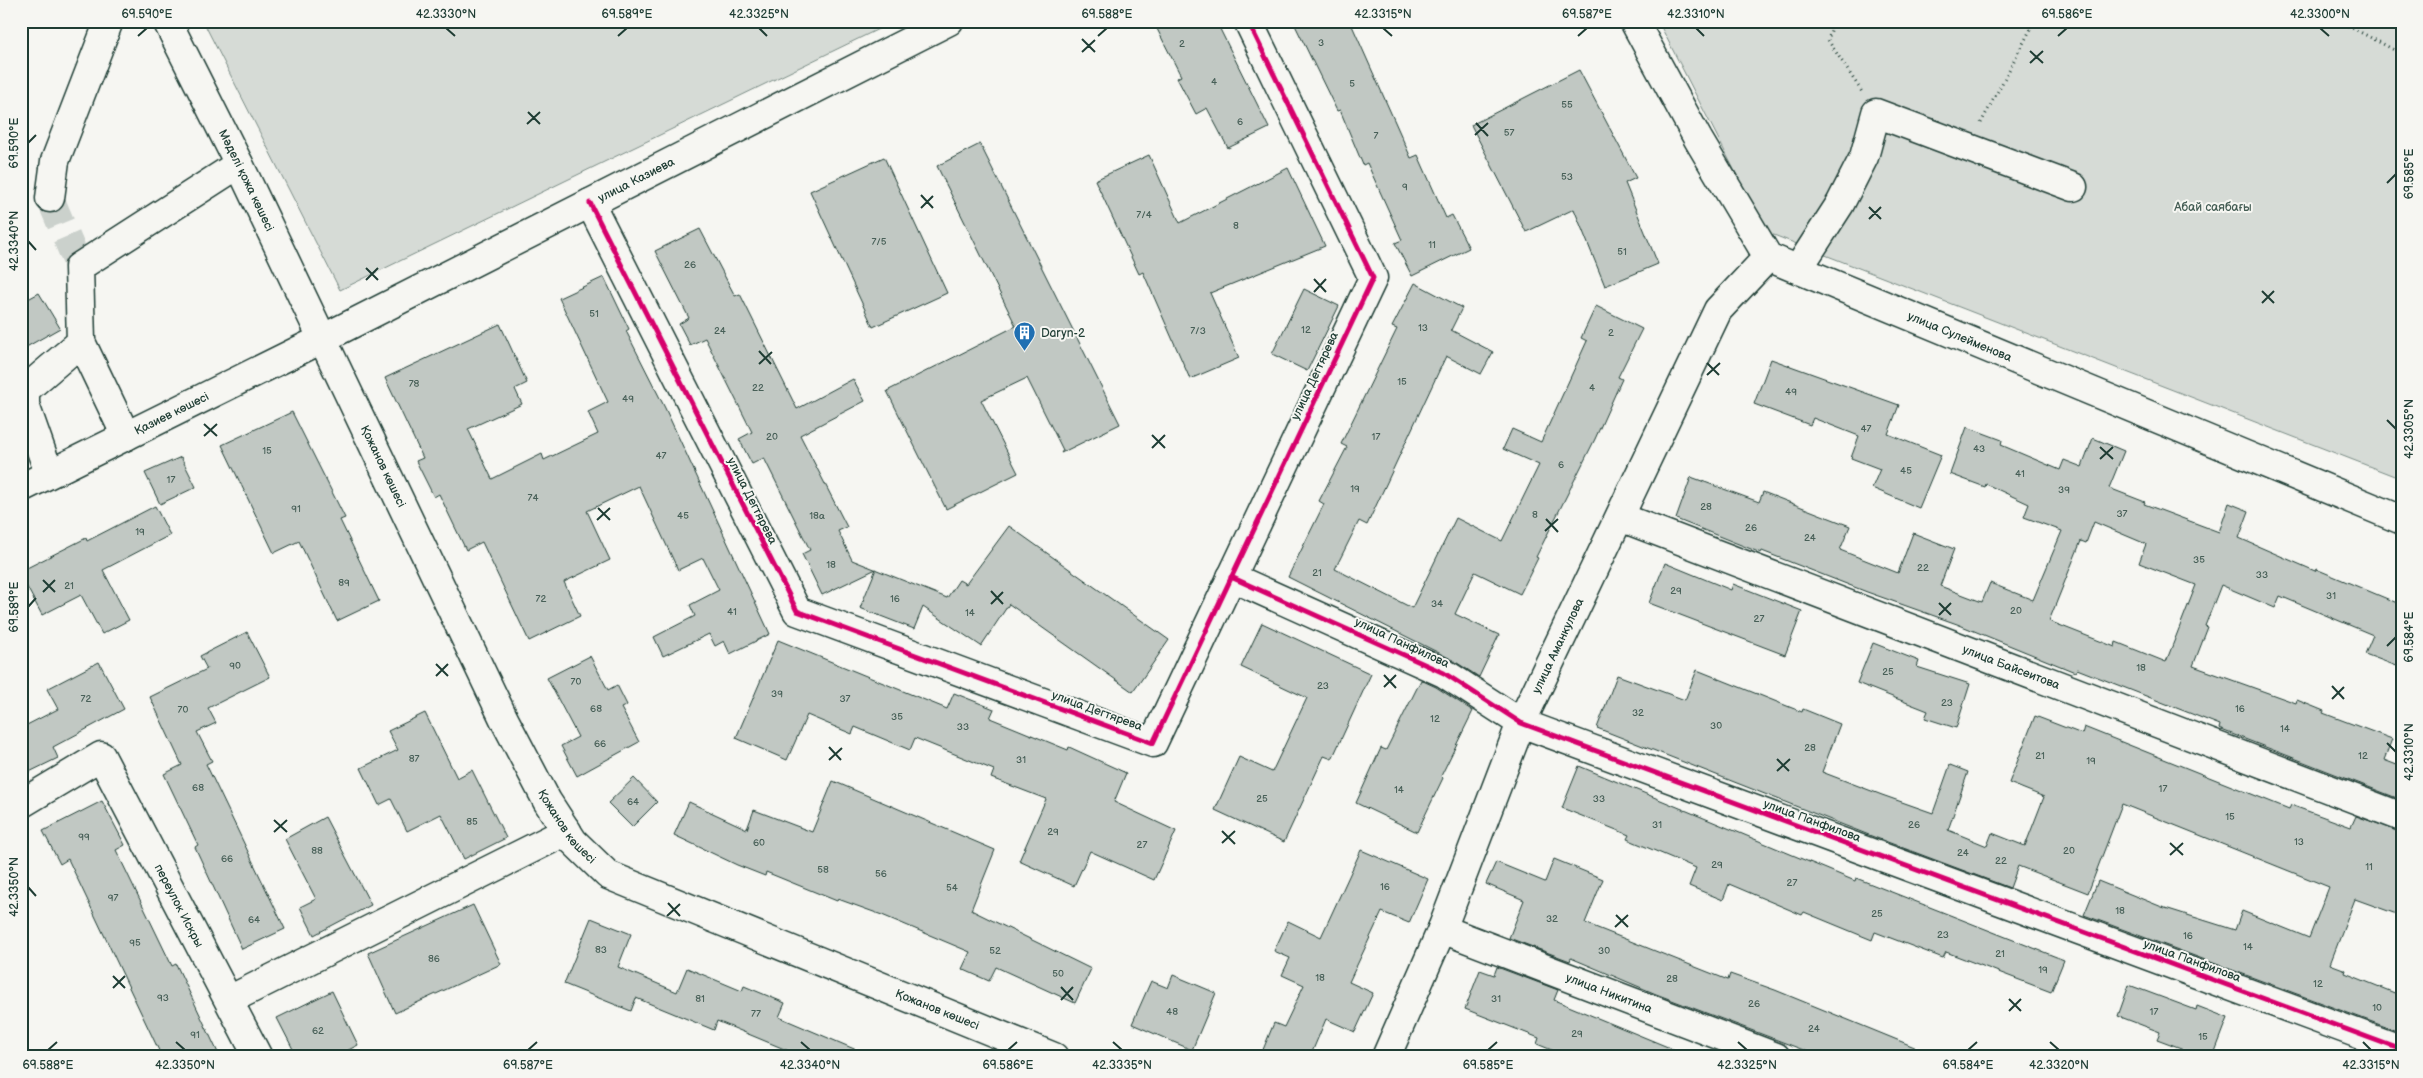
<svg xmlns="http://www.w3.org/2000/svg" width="2423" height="1078" viewBox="0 0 2423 1078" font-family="'Balsamiq Sans',sans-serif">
  <rect width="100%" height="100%" fill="#f6f6f2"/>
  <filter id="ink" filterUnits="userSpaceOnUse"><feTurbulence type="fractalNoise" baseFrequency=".02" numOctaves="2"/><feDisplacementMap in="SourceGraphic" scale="10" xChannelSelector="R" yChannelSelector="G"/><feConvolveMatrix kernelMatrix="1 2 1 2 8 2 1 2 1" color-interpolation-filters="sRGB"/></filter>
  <g filter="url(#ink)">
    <g fill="#d6dbd6" stroke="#7a8c85">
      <path d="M203,21H895L340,290Z"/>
      <path d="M1658,21H2402V479L1766,232Z"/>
    </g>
    <g fill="#c1c8c3" stroke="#1f3d34" fill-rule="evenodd">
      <path d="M1153,21H1216L1269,128L1228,148L1207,108L1196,114L1177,78L1181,76Z"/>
      <path d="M1293,21H1350L1411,158L1418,155L1446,218L1452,215L1469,248L1412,276L1395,243L1402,240L1367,163L1363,165L1340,110L1337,111Z"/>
      <path d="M1579,70L1636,178L1625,183L1658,264L1605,286L1574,209L1526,232L1471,125Z"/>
      <path d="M980,144L1120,424L1061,453L1063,450L1027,378L981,400L1018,473L946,509L887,391L1016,326L937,166Z"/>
      <path d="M1149,155L1180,223L1288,168L1325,246L1210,293L1239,358L1190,379L1143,272L1139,274L1095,180Z"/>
      <path d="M884,157L947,293L873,327L810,191Z"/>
      <path d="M700,229L735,296L740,294L797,409L853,379L865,401L800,435L847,527L838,531L852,560L947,598L959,580L966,584L1009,526L1169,640L1133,692L1009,604L981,646L923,607L914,629L860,608L876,569L822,595L802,554L810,550L764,458L752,464L739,439L752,432L705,338L690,345L679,324L689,318L655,251Z"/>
      <path d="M604,277L629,329L626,331L665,408L770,634L730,654L724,641L715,646L709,634L663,656L654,637L695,616L690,605L719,590L703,558L678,570L639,486L587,511L610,560L564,582L580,616L529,641L482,542L466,550L439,494L434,497L416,461L423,458L385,378L500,324L527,383L515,389L522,404L468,429L492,479L542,454L544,460L598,434L588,412L608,402L559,298Z"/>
      <path d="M1415,283L1462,308L1451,330L1493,352L1481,374L1446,356L1367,525L1359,521L1335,569L1412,608L1456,518L1502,541L1539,465L1503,449L1512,429L1541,442L1587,341L1581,338L1596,306L1642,329L1618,377L1622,379L1595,439L1536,557L1538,558L1520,594L1475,572L1455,614L1499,635L1479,677L1451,659L1288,577L1324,504L1319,501L1347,447L1341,444L1397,329L1392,327Z"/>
      <path d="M1304,289L1339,306L1307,371L1272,354Z"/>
      <path d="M39,293L60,328L21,350V303Z"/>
      <path d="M1771,359L1899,405L1888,434L1941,455L1919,508L1872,488L1880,469L1851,458L1859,436L1813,418L1810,425L1754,404Z"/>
      <path d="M292,412L345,518L340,520L379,601L337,621L299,541L274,553L222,445Z"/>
      <path d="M1967,427L2002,440L2001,445L2060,470L2064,460L2082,467L2093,438L2124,451L2109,488L2145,502L2144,504L2219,532L2229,503L2249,511L2239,538L2315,571L2316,569L2402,605V668L2365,654L2373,635L2280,596L2275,608L2221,585L2205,626L2208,627L2193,666L2296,703L2297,700L2324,711L2323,713L2392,739L2384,760L2402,767V800L2219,729L2220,725L2077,669L2075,672L1957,624L1867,592L1762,551L1761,553L1676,519L1691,477L1759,502L1763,492L1850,526L1840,550L1898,573L1913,533L1954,549L1940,586L1982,602L1990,583L2033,600L2062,531L2024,517L2029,504L1986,484L1985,487L1950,474ZM2094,522L2146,544L2139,563L2196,585L2166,662L2116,642L2115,647L2049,621L2081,541L2086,543Z"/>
      <path d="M181,457L196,487L160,504L145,473Z"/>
      <path d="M155,506L170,535L103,570L129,620L102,634L81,595L42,615L21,576V571L86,538L87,541Z"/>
      <path d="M1665,563L1731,590L1733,584L1802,611L1785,655L1649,603Z"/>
      <path d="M1262,623L1371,674L1332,759L1324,756L1284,842L1215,810L1239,757L1272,772L1307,698L1241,667Z"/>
      <path d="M247,632L270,677L208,708L216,723L197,732L212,761L206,764L285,929L242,949L195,847L198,845L164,774L182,765L150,697L207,669L200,656Z"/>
      <path d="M778,640L947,709L954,693L994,709L990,718L1068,750L1069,747L1126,773L1114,802L1176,831L1154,880L1090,851L1074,886L1019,861L1046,799L991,778L994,770L915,738L910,750L855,727L852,734L807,715L787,760L736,738Z"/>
      <path d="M1873,643L1919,661L1917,667L1970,684L1956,728L1925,718L1928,711L1857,683Z"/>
      <path d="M590,656L608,690L617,685L627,705L621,708L639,742L577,776L561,746L578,737L547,678Z"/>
      <path d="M99,662L124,709L53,747L58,758L21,776V728L58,709L47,689Z"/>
      <path d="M1697,670L1802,712L1803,709L1840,724L1822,772L1882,795L1933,813L1950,765L1968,772L1948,830L1987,846L1992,833L2025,846L2044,797L2009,783L2035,716L2082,734L2084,727L2289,809L2291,805L2351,827L2356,816L2402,832V916L2355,899L2330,964L2346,970L2345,973L2402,996V1033L2084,915L2098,881L2162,907L2235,930L2242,911L2309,938L2329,887L2122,804L2088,893L2018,866L2010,888L1874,837L1597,728L1617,675L1685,700Z"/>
      <path d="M1421,680L1436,687L1473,711L1441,776L1443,778L1417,832L1356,803L1381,748L1386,750Z"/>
      <path d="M425,713L457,778L472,770L506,838L464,859L441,814L407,831L391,799L379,805L361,768L398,750L388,731Z"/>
      <path d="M1579,766L1855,881L1856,878L2064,960L2051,992L1946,952L1943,958L1875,932L1872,940L1804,912L1802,915L1729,884L1723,900L1689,886L1696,868L1627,839L1629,835L1562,808Z"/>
      <path d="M634,778L657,802L632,827L608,803Z"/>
      <path d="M833,781L995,850L971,910L1091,969L1075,1003L996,967L989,981L962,969L970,952L882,915L838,899L837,901L766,872L765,876L737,865L674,835L689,802L747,829L754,810L812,832Z"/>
      <path d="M102,801L125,845L116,850L172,966L176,964L220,1057H162L68,859L60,864L43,831Z"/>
      <path d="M325,817L371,905L314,935L300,907L316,899L285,839Z"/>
      <path d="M1361,850L1428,879L1409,923L1382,912L1349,982L1373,993L1355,1032L1326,1019L1310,1057H1260L1274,1023L1284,1027L1304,985L1282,975L1290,958L1274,951L1288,921L1321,937Z"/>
      <path d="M1554,859L1603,879L1585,923L1728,980L1730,974L1775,990L1939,1057H1822L1656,994L1571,958L1570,961L1509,938L1524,900L1486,884L1496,862L1545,882Z"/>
      <path d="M473,905L501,964L395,1013L368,953Z"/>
      <path d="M591,918L631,934L618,967L677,992L687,968L742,991L744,986L785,1003L779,1017L873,1057H787L789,1051L717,1021L714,1030L636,998L631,1011L564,984Z"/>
      <path d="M1497,967L1558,990L1554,1000L1692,1057H1569L1537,1044L1539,1038L1465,1009L1480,970L1494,975Z"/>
      <path d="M1173,975L1216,993L1192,1050L1132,1024L1151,981L1168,988Z"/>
      <path d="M2129,985L2196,1010L2197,1006L2228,1018L2213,1057H2178L2181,1048L2157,1039L2160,1032L2118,1016Z"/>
      <path d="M332,991L358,1045L335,1057H297L277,1018Z"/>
    </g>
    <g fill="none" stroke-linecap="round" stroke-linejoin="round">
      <path stroke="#cbd1cc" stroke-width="28" stroke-dasharray="28 14" stroke-linecap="butt" d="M50,198L79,267"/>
      <defs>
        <g id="minor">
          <path id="s1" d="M1634,21L1698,139L1768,257L2402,520"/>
          <path d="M50,198L55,161L109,21"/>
          <path d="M590,203L797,611L1153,743L1373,278L1248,21"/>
          <path d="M1798,269L1840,204L1864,157L1876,113L2073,187"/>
          <path d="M126,436L81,342L79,267L239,164"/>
          <path d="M49,473L25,405V390L81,342"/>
          <path id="s2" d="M21,488L322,339L949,21"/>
          <path id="s3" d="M1620,517L2402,817"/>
          <path d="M1231,577L1444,673L1521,723L2402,1050"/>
          <path id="s4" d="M21,804L101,756L258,1057"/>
          <path id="s5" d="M1442,929L1776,1057"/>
          <path d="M229,1000L567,831"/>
          <path id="s6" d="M1386,1057L1442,929L1521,723L1718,310L1768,257"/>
        </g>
        <g id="major">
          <path id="s7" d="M167,21L239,164L504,719L547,801L573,841L608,875L1054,1057"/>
        </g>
      </defs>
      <use href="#minor" stroke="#1f3d34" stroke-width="31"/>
      <use href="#major" stroke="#1f3d34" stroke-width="31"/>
      <g stroke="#1f3d34" stroke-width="3" stroke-dasharray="1 4" stroke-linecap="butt">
        <path d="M1834,21L1828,40L1862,92"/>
        <path d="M2339,21L2402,54"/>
        <path d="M1981,123L2035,21"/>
      </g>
      <use href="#minor" stroke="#f6f6f2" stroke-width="28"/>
      <use href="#major" stroke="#f6f6f2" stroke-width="28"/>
      <defs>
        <g id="cycleway">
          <path d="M590,203L797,611L1153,743L1373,278L1248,21"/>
          <path d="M1231,577L1444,673L1521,723L2402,1050"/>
        </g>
      </defs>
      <use href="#cycleway" stroke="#f6f6f2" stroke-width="8"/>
      <use href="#cycleway" stroke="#d6006c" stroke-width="5"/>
    </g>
  </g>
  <path fill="none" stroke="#1f3d34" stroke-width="2" d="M446,28L455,36M759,28L767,36M1383,28L1392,36M1696,28L1704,36M2320,28L2329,36M138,36L147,28M618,36L627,28M1098,36L1107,28M1578,36L1587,28M2058,36L2067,28M1082,39L1095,52M2030,51L2043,63M1082,52L1095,40M2030,63L2043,51M528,112L540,124M1476,123L1488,136M527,124L540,112M1475,135L1488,123M28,143L36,135M2387,183L2396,174M921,195L933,208M1869,207L1881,219M921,208L933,196M1869,219L1881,207M28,241L36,250M366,268L378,280M1314,279L1326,292M366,280L378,268M2262,291L2274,303M1314,292L1326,279M2262,303L2274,291M759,351L771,364M1707,363L1719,375M759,364L772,352M1707,375L1720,363M2387,420L2396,429M204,424L217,436M1152,435L1165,448M204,436L217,424M2100,447L2113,459M1152,448L1165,435M2100,459L2113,447M598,508L610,520M1546,519L1558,532M597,520L610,508M1545,531L1558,519M43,580L55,592M991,591L1003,604M43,592L55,580M1939,603L1951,615M991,604L1003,592M28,607L36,598M1939,615L1951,603M2387,646L2396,637M436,664L448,676M1384,675L1396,688M436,676L448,664M2332,686L2344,699M1384,687L1396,675M2332,699L2344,687M2387,743L2396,752M829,747L841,760M1777,759L1789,771M829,760L842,748M1777,771L1790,759M274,820L287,832M1222,831L1235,844M274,832L287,820M1222,843L1235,831M2170,843L2183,855M2170,855L2183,843M28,887L36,896M668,903L680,916M1616,915L1628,927M667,916L680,904M1615,927L1628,915M113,976L125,988M1061,987L1073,1000M113,988L125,976M2009,999L2021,1011M1061,1000L1073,987M2009,1011L2021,999M176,1042L185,1050M801,1042L810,1050M1113,1042L1122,1050M1738,1042L1747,1050M2050,1042L2059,1050M2363,1042L2371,1050M48,1050L57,1042M528,1050L537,1042M1008,1050L1017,1042M1488,1050L1497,1042M1968,1050L1977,1042"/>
  <defs>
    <symbol id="building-pin" viewBox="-11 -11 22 30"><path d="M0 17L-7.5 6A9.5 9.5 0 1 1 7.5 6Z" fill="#1f6fb2" stroke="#f6f6f2"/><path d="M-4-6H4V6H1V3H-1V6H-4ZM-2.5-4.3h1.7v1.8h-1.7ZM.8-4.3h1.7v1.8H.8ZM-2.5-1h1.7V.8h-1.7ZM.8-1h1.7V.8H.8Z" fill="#fff"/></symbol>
  </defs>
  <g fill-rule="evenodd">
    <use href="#building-pin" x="1012" y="320" width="25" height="34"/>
  </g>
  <g text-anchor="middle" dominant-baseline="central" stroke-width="4" stroke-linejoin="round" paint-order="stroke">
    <g font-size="10" fill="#486058">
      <text x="1321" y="43">3</text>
      <text x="1182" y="44">2</text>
      <text x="1214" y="82">4</text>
      <text x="1352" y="84">5</text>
      <text x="1567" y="105">55</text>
      <text x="1240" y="122">6</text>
      <text x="1509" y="133">57</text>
      <text x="1376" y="136">7</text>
      <text x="1567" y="177">53</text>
      <text x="1405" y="187">9</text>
      <text x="1144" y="215">7/4</text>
      <text x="1236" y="226">8</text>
      <text x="879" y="242">7/5</text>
      <text x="1432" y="245">11</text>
      <text x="1622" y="252">51</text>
      <text x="690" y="265">26</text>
      <text x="594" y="314">51</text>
      <text x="1423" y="328">13</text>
      <text x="1306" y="330">12</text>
      <text x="720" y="331">24</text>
      <text x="1198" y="331">7/3</text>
      <text x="1611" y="333">2</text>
      <text x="1402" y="382">15</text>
      <text x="414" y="384">78</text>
      <text x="758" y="388">22</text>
      <text x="1592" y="388">4</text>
      <text x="1791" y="392">49</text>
      <text x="628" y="399">49</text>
      <text x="1866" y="429">47</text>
      <text x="772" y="437">20</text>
      <text x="1376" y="437">17</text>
      <text x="1979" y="449">43</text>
      <text x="267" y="451">15</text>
      <text x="661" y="456">47</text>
      <text x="1561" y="465">6</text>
      <text x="1906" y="471">45</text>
      <text x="2020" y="474">41</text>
      <text x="171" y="480">17</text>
      <text x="1355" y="489">19</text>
      <text x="2064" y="490">39</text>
      <text x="533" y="498">74</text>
      <text x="1706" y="507">28</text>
      <text x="296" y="509">91</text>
      <text x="2122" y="514">37</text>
      <text x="1535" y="515">8</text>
      <text x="683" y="516">45</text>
      <text x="817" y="516">18а</text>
      <text x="1751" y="528">26</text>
      <text x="140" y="532">19</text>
      <text x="1810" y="538">24</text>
      <text x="2199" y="560">35</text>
      <text x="831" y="565">18</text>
      <text x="1923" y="568">22</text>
      <text x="1317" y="573">21</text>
      <text x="2262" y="575">33</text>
      <text x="344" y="583">89</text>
      <text x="69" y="586">21</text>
      <text x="1676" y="591">29</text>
      <text x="2331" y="596">31</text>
      <text x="541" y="599">72</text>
      <text x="895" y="599">16</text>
      <text x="1437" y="604">34</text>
      <text x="2016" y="611">20</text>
      <text x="732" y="612">41</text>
      <text x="970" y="613">14</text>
      <text x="1759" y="619">27</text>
      <text x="235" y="666">90</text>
      <text x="2141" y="668">18</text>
      <text x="1888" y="672">25</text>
      <text x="576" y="682">70</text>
      <text x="1323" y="686">23</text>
      <text x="777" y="694">39</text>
      <text x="86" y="699">72</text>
      <text x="845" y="699">37</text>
      <text x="1947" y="703">23</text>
      <text x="596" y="709">68</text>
      <text x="2240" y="709">16</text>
      <text x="183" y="710">70</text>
      <text x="1638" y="713">32</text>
      <text x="897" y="717">35</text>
      <text x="1435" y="719">12</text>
      <text x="1716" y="726">30</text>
      <text x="963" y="727">33</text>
      <text x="2285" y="729">14</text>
      <text x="600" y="744">66</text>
      <text x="1810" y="748">28</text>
      <text x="2040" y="756">21</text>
      <text x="2363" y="756">12</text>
      <text x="414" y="759">87</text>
      <text x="1021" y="760">31</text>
      <text x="2091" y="761">19</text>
      <text x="198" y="788">68</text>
      <text x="2163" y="789">17</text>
      <text x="1399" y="790">14</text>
      <text x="1262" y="799">25</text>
      <text x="1599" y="799">33</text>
      <text x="633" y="802">64</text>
      <text x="2230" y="817">15</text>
      <text x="472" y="822">85</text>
      <text x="1657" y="825">31</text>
      <text x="1914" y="825">26</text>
      <text x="1053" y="832">29</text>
      <text x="84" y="837">99</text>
      <text x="2299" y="842">13</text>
      <text x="759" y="843">60</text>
      <text x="1142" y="845">27</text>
      <text x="317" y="851">88</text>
      <text x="2069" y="851">20</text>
      <text x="1963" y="853">24</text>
      <text x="227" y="859">66</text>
      <text x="2001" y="861">22</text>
      <text x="1717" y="865">29</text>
      <text x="2369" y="867">11</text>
      <text x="823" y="870">58</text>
      <text x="881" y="874">56</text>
      <text x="1792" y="883">27</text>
      <text x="1385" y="887">16</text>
      <text x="952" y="888">54</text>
      <text x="113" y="898">97</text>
      <text x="2120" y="911">18</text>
      <text x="1877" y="914">25</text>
      <text x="1552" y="919">32</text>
      <text x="254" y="920">64</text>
      <text x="1943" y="935">23</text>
      <text x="2188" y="936">16</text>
      <text x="135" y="943">95</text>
      <text x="2248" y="947">14</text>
      <text x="601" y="950">83</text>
      <text x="995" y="951">52</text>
      <text x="1604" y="951">30</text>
      <text x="2000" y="954">21</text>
      <text x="434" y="959">86</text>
      <text x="2043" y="970">19</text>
      <text x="1058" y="974">50</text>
      <text x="1320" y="978">18</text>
      <text x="1672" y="979">28</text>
      <text x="2318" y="984">12</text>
      <text x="163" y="998">93</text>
      <text x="700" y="999">81</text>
      <text x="1496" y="999">31</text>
      <text x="1754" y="1004">26</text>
      <text x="2377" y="1008">10</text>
      <text x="1172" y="1012">48</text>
      <text x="2154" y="1012">17</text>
      <text x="756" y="1014">77</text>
      <text x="1814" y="1029">24</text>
      <text x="318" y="1031">62</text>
      <text x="1577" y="1034">29</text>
      <text x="195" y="1035">91</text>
      <text x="2203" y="1037">15</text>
    </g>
    <g font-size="12" fill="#1f3d34" stroke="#f6f6f2">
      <text stroke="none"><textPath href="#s7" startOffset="178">Мәделі қожа көшесі</textPath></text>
      <text stroke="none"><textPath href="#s2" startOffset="688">улица Казиева</textPath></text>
      <text stroke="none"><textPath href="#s1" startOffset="479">улица Сулейменова</textPath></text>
      <text transform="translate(1315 376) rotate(-65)">улица Дегтярева</text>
      <text stroke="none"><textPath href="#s2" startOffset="168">Қазиев көшесі</textPath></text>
      <text stroke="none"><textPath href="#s7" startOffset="495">Қожанов көшесі</textPath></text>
      <text transform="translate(752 501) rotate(63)">улица Дегтярева</text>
      <text transform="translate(1402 643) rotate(25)">улица Панфилова</text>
      <text stroke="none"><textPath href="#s6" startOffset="446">улица Аманкулова</textPath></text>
      <text stroke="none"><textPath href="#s3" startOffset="419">улица Байсеитова</textPath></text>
      <text transform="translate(1097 711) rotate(20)">улица Дегтярева</text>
      <text transform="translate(1812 821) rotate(20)">улица Панфилова</text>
      <text stroke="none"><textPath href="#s7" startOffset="900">Қожанов көшесі</textPath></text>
      <text stroke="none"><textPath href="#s4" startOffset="262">переулок Искры</textPath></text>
      <text transform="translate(2192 961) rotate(20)">улица Панфилова</text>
      <text stroke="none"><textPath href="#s5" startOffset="179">улица Никитина</textPath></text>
      <text stroke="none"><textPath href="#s7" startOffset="1320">Қожанов көшесі</textPath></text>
    </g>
    <g font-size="12" fill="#445d54" stroke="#f6f6f2">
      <text x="2213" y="207">Абай саябағы</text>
    </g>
    <g font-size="12" fill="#1f3d34" stroke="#f6f6f2" text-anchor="start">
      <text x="1041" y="333">Daryn-2</text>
    </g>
  </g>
  <rect width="2423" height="1078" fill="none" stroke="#f6f6f2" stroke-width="55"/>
  <rect x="28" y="28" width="2368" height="1022" fill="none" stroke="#1f3d34" stroke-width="2"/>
  <g font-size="12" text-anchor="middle" fill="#1f3d34">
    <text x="147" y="18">69.590°E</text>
    <text x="446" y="18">42.3330°N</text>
    <text x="627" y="18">69.589°E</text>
    <text x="759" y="18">42.3325°N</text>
    <text x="1107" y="18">69.588°E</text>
    <text x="1383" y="18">42.3315°N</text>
    <text x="1587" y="18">69.587°E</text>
    <text x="1696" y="18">42.3310°N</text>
    <text x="2067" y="18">69.586°E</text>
    <text x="2320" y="18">42.3300°N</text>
    <text transform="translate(14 143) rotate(-90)" y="4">69.590°E</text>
    <text transform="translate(2409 174) rotate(-90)" y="4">69.585°E</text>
    <text transform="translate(14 241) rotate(-90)" y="4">42.3340°N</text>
    <text transform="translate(2409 429) rotate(-90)" y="4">42.3305°N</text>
    <text transform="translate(14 607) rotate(-90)" y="4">69.589°E</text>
    <text transform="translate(2409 637) rotate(-90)" y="4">69.584°E</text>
    <text transform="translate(2409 752) rotate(-90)" y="4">42.3310°N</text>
    <text transform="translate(14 887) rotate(-90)" y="4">42.3350°N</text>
    <text x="48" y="1069">69.588°E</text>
    <text x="185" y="1069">42.3350°N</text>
    <text x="528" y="1069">69.587°E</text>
    <text x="810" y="1069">42.3340°N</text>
    <text x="1008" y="1069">69.586°E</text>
    <text x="1122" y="1069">42.3335°N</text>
    <text x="1488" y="1069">69.585°E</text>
    <text x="1747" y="1069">42.3325°N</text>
    <text x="1968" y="1069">69.584°E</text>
    <text x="2059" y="1069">42.3320°N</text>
    <text x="2371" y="1069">42.3315°N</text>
  </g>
</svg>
